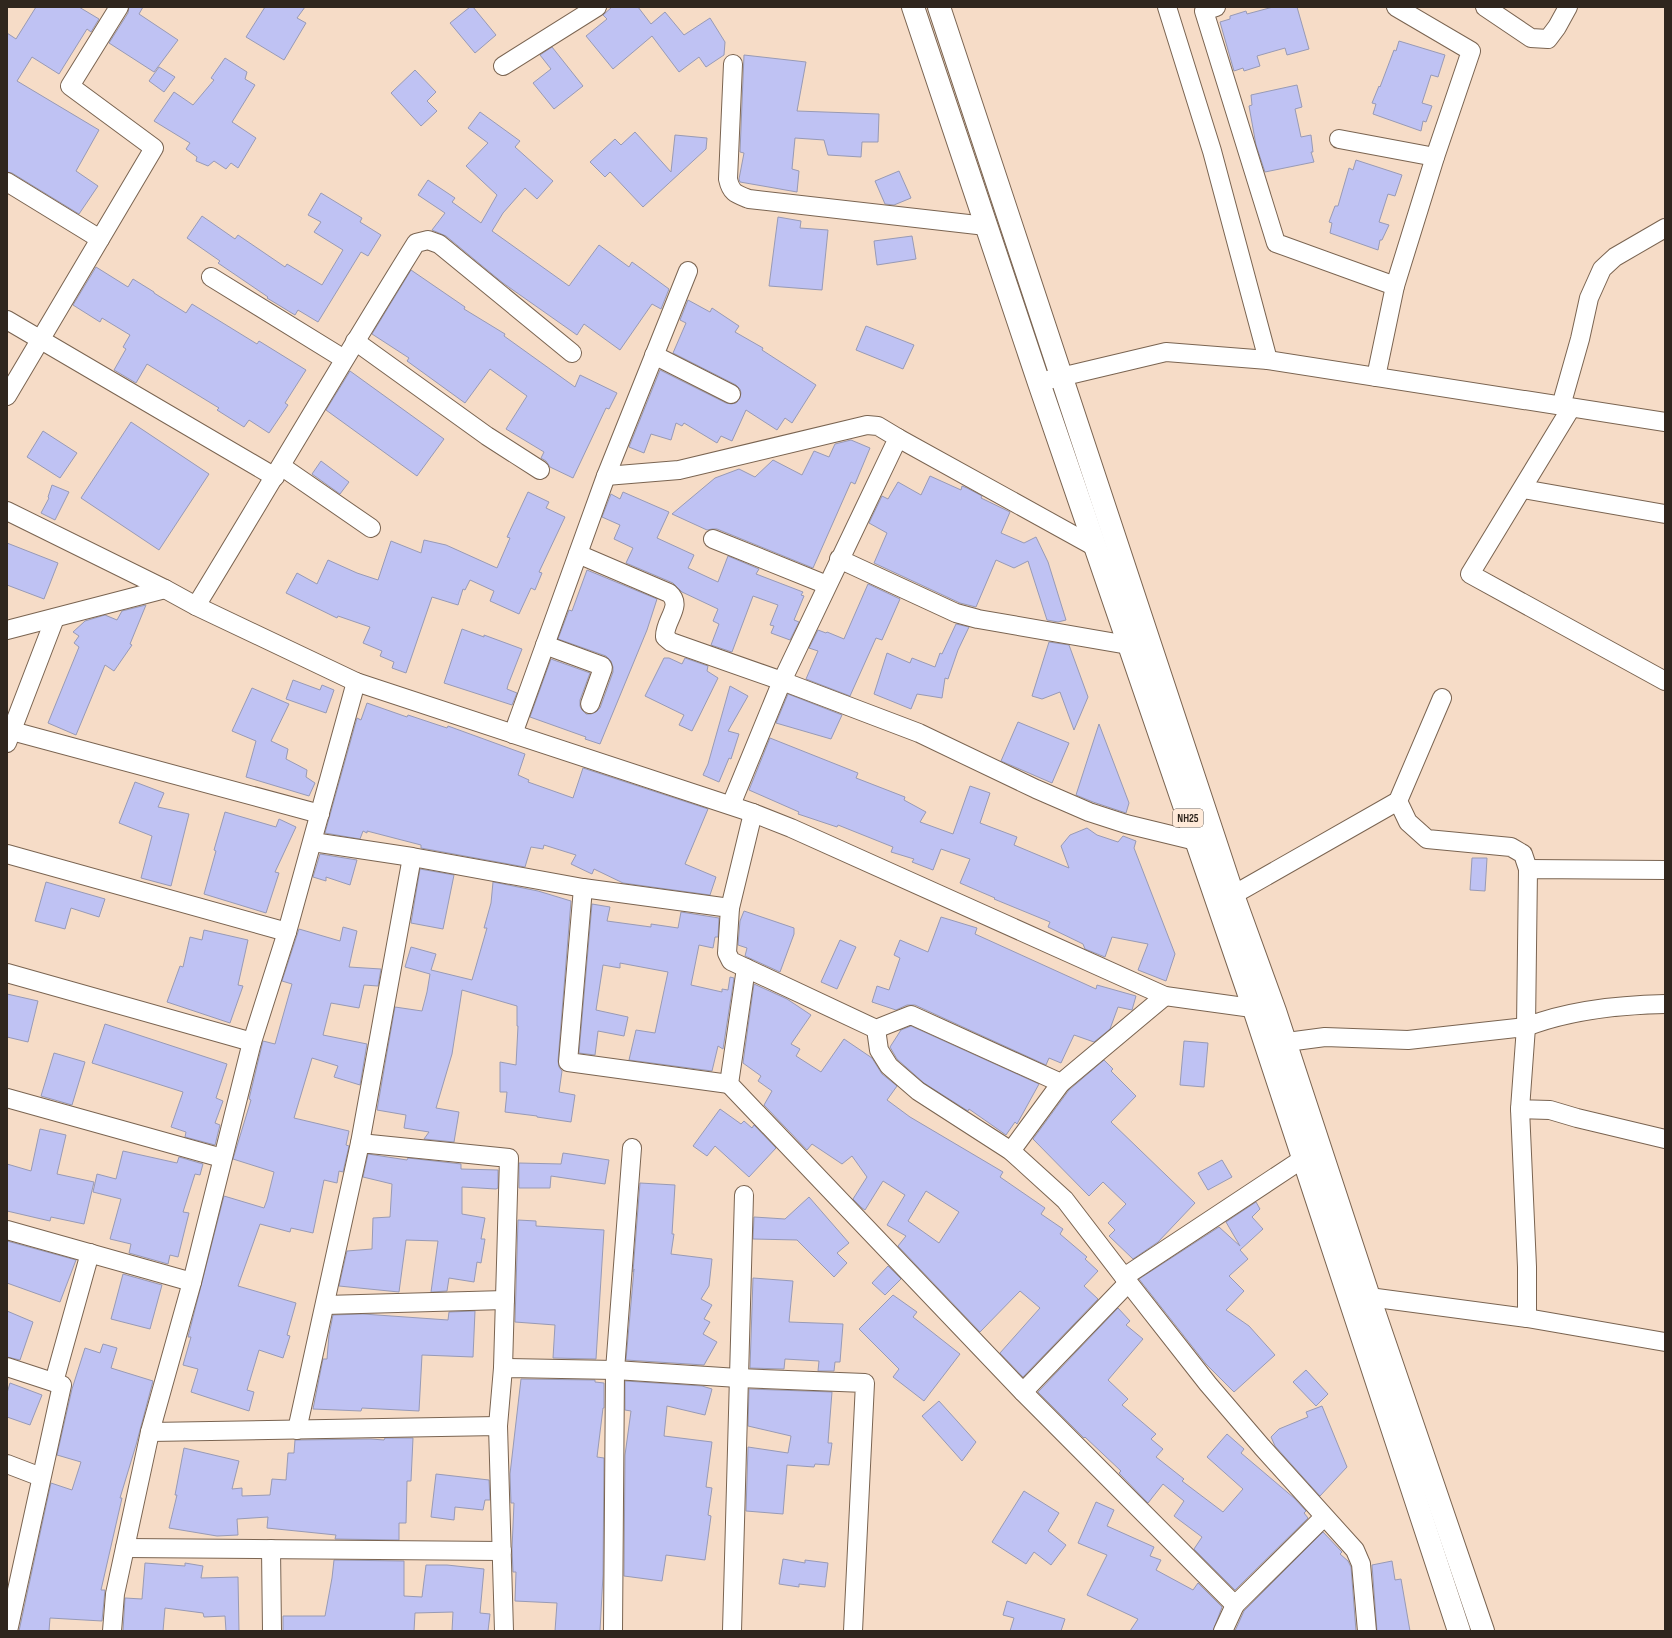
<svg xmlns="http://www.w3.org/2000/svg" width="1672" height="1638" viewBox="0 0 1672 1638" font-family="'Sofia Sans Condensed',sans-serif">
  <rect width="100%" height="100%" fill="#f6dcc7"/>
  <g fill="#bfc2f3" stroke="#989ab5" fill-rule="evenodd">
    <path d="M36,7H79L99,19L91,32L87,29L59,74L32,57L17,81L99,130L76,171L98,186L79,214L12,173L7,172V33L16,39Z"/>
    <path d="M129,7H143L139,14L178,40L154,72L109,43L128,13Z"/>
    <path d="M265,7H305L297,18L306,23L284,60L246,37Z"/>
    <path d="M470,7H473L496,35L475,53L450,23Z"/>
    <path d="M612,7H638L651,24L665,12L684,35L710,18L725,42L724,55L706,67L699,57L679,72L652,36L613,69L586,36L607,19L603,15Z"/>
    <path d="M1273,7H1297L1309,49L1287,55L1285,48L1257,56L1260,66L1244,71L1243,68L1234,71L1220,22L1230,19V16L1246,11L1247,14Z"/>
    <path d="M1399,41L1445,55L1438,77L1431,75L1422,103L1432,106L1426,122L1423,121L1421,131L1373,114L1376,104L1372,103L1379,86L1380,87L1394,50L1396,51Z"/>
    <path d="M552,47L583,86L554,109L533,83L551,69L540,55Z"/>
    <path d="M744,55L806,62L797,111L879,114L878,142H862L861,157L828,155L824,140L795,138L792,169L799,171L797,192L740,182L739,179L744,153L740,152Z"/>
    <path d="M225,58L247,72L245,79L255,85L232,122L256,138L238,168L231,163L226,169L214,161L208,166L196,161L197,157L186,149L190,143L154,121L174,92L193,105L214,80L211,78Z"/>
    <path d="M159,67L175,77L164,92L149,81Z"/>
    <path d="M415,70L436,92L427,101L437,111L421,126L391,93Z"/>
    <path d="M1297,85L1302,107L1295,109L1301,137L1311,135L1313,152H1311L1314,162L1265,172L1256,145L1249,106L1252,105L1251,95Z"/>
    <path d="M480,112L520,141L515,147L553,181L537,199L525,188L503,213L492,231L569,286L599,245L629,267L632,262L669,289L661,309L652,304L620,350L584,324L577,335L503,283L446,236L432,230L445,213L418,195L428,180L455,198L452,202L481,223L497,195L466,166L488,143L468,128Z"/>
    <path d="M635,132L671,172L675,135L707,138L706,149L643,207L610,172L605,177L590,162L615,139L621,145Z"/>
    <path d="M1356,160L1402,175L1395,196L1388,194L1379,222L1389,225L1382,240H1380L1378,250L1330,233L1332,223L1329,222L1335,206H1338L1349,168L1353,170Z"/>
    <path d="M899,171L911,198L894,205L885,204L875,181Z"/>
    <path d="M321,193L362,218L360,222L381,235L368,256L361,252L318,322L298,310L295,315L267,298L268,297L218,263L220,261L187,238L202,216L235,239L238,235L285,267L287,264L322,285L343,250L314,232L321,222L308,215Z"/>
    <path d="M778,217L801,221L800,228L828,230L822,290L769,286Z"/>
    <path d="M912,236L916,259L877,265L874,241Z"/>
    <path d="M96,267L128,287L133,279L154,292V293L186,313L192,304L257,344L259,341L306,370L285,403L288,405L269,433L249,420L244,427L217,410L219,408L147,364L136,383L114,370L126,349L123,347L130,335L102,318L100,322L73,305Z"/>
    <path d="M411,270L465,307L464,309L505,334L504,336L575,387L580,375L617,393L609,409L606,408L573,478L550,467L546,461L541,458L544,452L506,429L527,396L490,369L465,403L407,361L409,358L372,334Z"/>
    <path d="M688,300L710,312L712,308L739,326L735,332L763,348L762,350L816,385L792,423L785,418L777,430L746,410L732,441L721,436L717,443L684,423L682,426L676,423L671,440L651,434L644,453L629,447L660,370L726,403L731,404L736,403L740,398L741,393L740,389L736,385L673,353L686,323L680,320Z"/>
    <path d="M866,326L914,345L903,369L856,350Z"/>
    <path d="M350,371L444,439L417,476L326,410Z"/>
    <path d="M131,422L209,474L159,550L81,498Z"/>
    <path d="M43,431L77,453L60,478L27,457Z"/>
    <path d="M851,440L870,448L855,484L851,482L813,568L717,529H712L707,530L672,514L715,478L739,469L755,477L773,460L802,475L814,451L829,457L835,444Z"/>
    <path d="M321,461L349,482L340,494L312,474Z"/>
    <path d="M930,476L961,490L962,486L967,488L982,496L981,498L1010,512L1001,533L1024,543L1036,537L1048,562L1066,620L1058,622L1047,620L1028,561L1014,568L996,560L976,607L960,603L874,563L887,533L869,523L882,496L888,499L898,482L921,495Z"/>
    <path d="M52,485L69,492L55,520L41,513L49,498L48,497Z"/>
    <path d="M528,492L549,502L546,508L565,517L539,572L542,573L535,590L531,588L519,614L490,601L494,591L470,580L465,590L463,589L458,605L432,597L406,673L392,668L394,662L380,656L382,651L363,643L370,627L338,616L337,618L286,593L297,573L317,584L328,560L357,573L378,580L391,541L421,553L424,540L446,545L497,568L510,538L507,537Z"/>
    <path d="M623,492L669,512L657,538L694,555L688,568L718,582L728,556L759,569L756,574L803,592L801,595L804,596L794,620L799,622L790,640L771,633L774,626L770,625L778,605L753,596L732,652L711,645L719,624L713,621L718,609L682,592L673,583L626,563L633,548L614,539L620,525L602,517L611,494L620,499Z"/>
    <path d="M7,543L58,563L44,599L7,585Z"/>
    <path d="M587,570L657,599L647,630L600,744L585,739L586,737L530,717L551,659L590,673L580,700V706L582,710L586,714H591L596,712L600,708L613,672V667L611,661L606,656L558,639L569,610L572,611Z"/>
    <path d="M868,584L900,599L882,640L876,638L850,696L806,679L818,651L809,648L818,630L826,633L827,632L844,639Z"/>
    <path d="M146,605L130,644L132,645L114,671L105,665L76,735L48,723L79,647L74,643L79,636L73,632L85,621L105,615L117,620L122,611Z"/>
    <path d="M956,624L969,627L958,650L948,679L945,678L942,698L917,694L911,709L874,694L887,653L910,663L912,658L935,667L940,653L942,654Z"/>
    <path d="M462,629L484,637V635L522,649L508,685L507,689L517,693L512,705L444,683Z"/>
    <path d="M1049,642L1069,645L1088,697L1074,730L1060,692L1042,699L1032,696Z"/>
    <path d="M664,658H669L682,664L685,658L708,666L707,671L718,678L692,731L679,725L684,715L645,696Z"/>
    <path d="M293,680L320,690L322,685L334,690L326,713L286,699Z"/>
    <path d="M730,686L748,696L728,731L739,734L731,759L729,758L719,782L703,775L708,764Z"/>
    <path d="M252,688L289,704L271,741L288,749L286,759L307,770L306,777L315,783L309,796L246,777L256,741L232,731Z"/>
    <path d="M788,694L842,715L831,739L776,723Z"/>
    <path d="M367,703L407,717L408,715L447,728L448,726L525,754L518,775L529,780L528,782L573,798L583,768L708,809L685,864L716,877L710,895L623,883L594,869L592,874L571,864L576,855L544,845L543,849L531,847L525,867L421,848V845L367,831V833L363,831L360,839L325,833L357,718L361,720Z"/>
    <path d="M1018,722L1069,743L1052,783L1001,761Z"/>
    <path d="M1099,724L1129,803L1126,813L1093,802L1076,795Z"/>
    <path d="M770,738L858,773L856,778L905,797L904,800L926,812L920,822L953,834L970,786L990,793L980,823L1017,837L1014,845L1069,868L1061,846L1070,835L1087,828L1097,835L1118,842L1123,836L1136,841L1134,848L1175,954L1166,981L1138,970L1148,944L1112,937L1105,957L1085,949L1083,944L1048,927L1050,922L994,899L995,898L960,883L970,859L941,849L933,870L912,862L914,859L891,852L893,847L838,825L837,827L798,814L799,812L749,790Z"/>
    <path d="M135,782L164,793L158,807L189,814L171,886L141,878L152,836L119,823Z"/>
    <path d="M225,812L276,827L279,819L296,827L275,872L279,873L266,913L204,894L216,851L214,850Z"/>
    <path d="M320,854L357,860L350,885L326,877V881L313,877Z"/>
    <path d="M1472,858H1487L1485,891L1470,890Z"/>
    <path d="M420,869L454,875L443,929L411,923Z"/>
    <path d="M46,882L105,899L99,917L71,908L65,929L35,921Z"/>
    <path d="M493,882L538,891L571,901L558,1061L559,1067L562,1071L559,1092L575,1095L571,1122L537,1117V1116L505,1112L507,1092H500V1062L516,1065L518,1026H517V1006L462,990L452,1054L436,1108L459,1112L454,1142L424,1139L429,1132L404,1128L406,1115L377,1110L395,1007L422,1011L427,992L430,974L405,967L411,947L436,954L431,970L472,980L487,928H484L491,903Z"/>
    <path d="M592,904L610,907L607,921L651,927V924L678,928L681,912L719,918L718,937H715L713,948L699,945L691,985L722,992V989L728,990L730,977L734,978L723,1049L718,1046L712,1071L629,1060L636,1030L655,1033L668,972L620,963V968L603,965L596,1010L628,1017L624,1036L598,1031L595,1055L579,1053Z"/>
    <path d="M744,911L794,928V934L780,972L745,956L747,948L738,945L740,921Z"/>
    <path d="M941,917L977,928L975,934L1096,989L1097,985L1136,996L1132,1010L1118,1007L1110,1029L1094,1042L1074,1035L1061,1063L1049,1058L1046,1065L915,1005H907L896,1010L872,1002L877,986L889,990L900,958L894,955L900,940L928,952Z"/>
    <path d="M343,927L357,931L349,967L381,969L378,986L364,985L359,1008L331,1003L323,1035L367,1044L360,1085L334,1077L338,1066L312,1058L294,1118L349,1131L346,1145L349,1146L343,1172L339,1171L337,1183L324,1180L313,1233L291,1228L290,1232L260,1224L238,1286L296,1303L287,1335L290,1336L283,1358L259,1350L247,1390L254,1392L249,1411L191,1392L198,1369L183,1365L191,1337H188L224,1196L264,1208L267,1200L274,1172L233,1159L251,1100L249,1099L263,1041L275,1044L292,984L282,981L299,929L340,941Z"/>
    <path d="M204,930L248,940L238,985L243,986L230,1023L167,1002L180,966L183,967L190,937L202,940Z"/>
    <path d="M840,940L856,947L837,989L821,982Z"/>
    <path d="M754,984L787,999L811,1015L791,1044L800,1049L796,1056L821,1072L844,1039L872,1058L882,1074L897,1086L887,1100L910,1117L1003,1172L1000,1177L1045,1208L1041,1214L1063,1229L1060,1234L1087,1257L1085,1259L1098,1271L1084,1286L1098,1299L1023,1377L1000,1353L1040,1308L1020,1291L980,1332L898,1246L906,1236L887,1225L905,1195L883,1181L865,1210L862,1208L853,1199L867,1177L852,1156L842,1164L812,1144L807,1150L764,1105L772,1091L758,1081L761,1076L743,1063ZM926,1191L959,1212L939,1243L908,1221Z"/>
    <path d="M7,994L38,1001L28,1042L7,1037Z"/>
    <path d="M105,1024L227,1064L216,1098L223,1101L215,1123L220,1125L215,1145L185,1137L186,1132L171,1127L183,1092L92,1063Z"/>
    <path d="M911,1026L1039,1084L1017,1124L1015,1122L1006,1135L969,1109L968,1111L924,1083L897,1059L890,1047L901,1030Z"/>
    <path d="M1184,1041L1208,1043L1204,1087L1180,1085Z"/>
    <path d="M54,1053L85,1062L72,1105L41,1096Z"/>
    <path d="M1104,1060L1113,1069L1111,1071L1136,1096L1111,1122L1195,1203L1158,1242L1133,1259L1109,1236L1115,1230L1108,1223L1126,1204L1103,1182L1089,1196L1033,1139L1069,1090Z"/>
    <path d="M720,1109L741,1124L744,1121L752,1128L754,1125L776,1148L749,1177L715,1146L707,1156L693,1146Z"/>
    <path d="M40,1129L66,1135L57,1174L94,1182L84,1224L51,1217L50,1221L7,1211V1164L31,1171Z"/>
    <path d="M123,1151L177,1163L179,1157L203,1164L200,1175L195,1174L183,1212L189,1213L178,1257L170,1255L168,1264L129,1253L131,1244L110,1239L121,1199L93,1192L97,1174L116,1179Z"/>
    <path d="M563,1153L609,1160L605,1184L551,1176L550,1188H519V1163L561,1164Z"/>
    <path d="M368,1154L407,1160L408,1158L461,1164V1169L498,1170V1188L496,1189L462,1187V1214L485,1218L481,1239H485L481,1263L477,1262L474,1282L449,1278L447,1291L431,1292L438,1241L406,1240L399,1292L339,1286L347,1251L372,1249L373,1218L390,1217L392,1184L363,1177Z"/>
    <path d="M1222,1160L1232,1177L1208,1190L1198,1173Z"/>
    <path d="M640,1183L675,1185L672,1234H674L671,1254L712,1259L709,1286L701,1299L712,1305L704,1319L710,1322L703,1334L717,1342L704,1365L626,1360L634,1269L633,1272Z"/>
    <path d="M809,1197L849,1243L837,1253L847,1263L834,1277L797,1240L753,1239L754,1217L785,1219Z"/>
    <path d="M1256,1202L1260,1209L1252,1217L1263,1229L1240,1250L1248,1259L1229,1276L1244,1291L1226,1310L1249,1326L1275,1355L1234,1392L1206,1364L1139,1279L1219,1227L1240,1246L1226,1222Z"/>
    <path d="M518,1220L536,1221V1226L604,1230L596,1359L553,1358L555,1325L515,1322Z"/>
    <path d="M7,1241L76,1260L60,1302L7,1283Z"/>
    <path d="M888,1266L901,1279L885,1295L872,1283Z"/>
    <path d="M123,1274L162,1285L150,1329L111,1319Z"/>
    <path d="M753,1278L793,1281L789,1322L843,1324L840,1362H835L834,1371H818L819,1361L785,1359L784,1369L750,1368Z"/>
    <path d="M893,1295L917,1312L913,1317L960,1354L924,1401L893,1377L899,1369L859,1329Z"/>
    <path d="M1118,1308L1130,1321L1126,1325L1143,1339L1108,1380L1128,1399L1122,1405L1156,1434L1151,1439L1163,1449L1156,1457L1184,1479L1182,1481L1223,1512L1243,1489L1207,1457L1227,1434L1244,1449L1241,1453L1294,1498L1306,1511L1304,1513L1308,1518L1235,1590L1194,1549L1202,1537L1174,1516L1184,1501L1163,1484L1148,1503L1119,1473L1121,1471L1085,1437L1084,1438L1038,1392Z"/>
    <path d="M7,1311L33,1322L20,1360L7,1357Z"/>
    <path d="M475,1311L473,1357L422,1355L419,1411L362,1408L361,1411L313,1409L323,1359H327L329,1335L333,1315L363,1314L448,1320L449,1312Z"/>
    <path d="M103,1344L117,1348L111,1368L153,1381L136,1445L120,1498H122L101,1590H105L102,1621L50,1618L49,1631H19L51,1483L72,1490L81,1462L57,1455L72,1389L85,1348L100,1353Z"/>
    <path d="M1306,1370L1328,1394L1316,1406L1293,1382Z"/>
    <path d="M521,1379L595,1380V1382L604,1383V1408H603L597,1457L604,1458L603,1575L600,1631H555L557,1603L515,1601L516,1572H513L512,1549L514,1503H511L510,1474Z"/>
    <path d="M625,1381L702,1386L712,1389L705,1415L667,1406L664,1436L712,1442L706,1487L712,1488L708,1515L711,1516L705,1560L666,1555L662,1581L624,1576L625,1455L631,1411L625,1410Z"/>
    <path d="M10,1383L42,1395L30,1425L7,1417V1393Z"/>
    <path d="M749,1389L832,1392L828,1443H832L829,1465L815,1464L814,1467L787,1465L783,1514L746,1511L748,1447L788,1453L791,1436L748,1426Z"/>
    <path d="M939,1401L976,1442L962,1461L922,1416Z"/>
    <path d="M1322,1406L1347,1467L1320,1496L1275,1446L1271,1437L1279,1429L1308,1417L1306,1412Z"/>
    <path d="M385,1438H413L411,1481H407L406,1523H399V1540L335,1539L336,1535L267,1528L268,1517L237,1519L238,1535L217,1536L169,1528L177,1495H175L184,1448L239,1461L232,1489L242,1488V1496L270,1495L272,1479L286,1480L288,1453H294L295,1440L371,1439L384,1440Z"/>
    <path d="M436,1474L489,1480L490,1500H485L483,1510L455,1507L454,1520L431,1517Z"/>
    <path d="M1024,1491L1059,1513L1048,1531L1066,1545L1051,1565L1034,1552L1026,1564L992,1542Z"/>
    <path d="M1096,1502L1114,1510L1107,1526L1154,1547L1150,1556L1161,1560L1156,1570L1193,1590L1198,1583L1222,1607L1213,1631H1130L1138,1619L1087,1595L1107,1555L1078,1543Z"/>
    <path d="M1323,1532L1342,1552L1340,1554L1348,1561L1351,1567L1356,1631H1235L1244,1611Z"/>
    <path d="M783,1559L805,1563V1560L828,1563L825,1587L799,1584V1587L779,1584Z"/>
    <path d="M334,1560L404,1561V1596L422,1597L426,1565H447L484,1569L480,1613L490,1614L488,1631H452L453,1612L415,1613L414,1631H283V1616H325L332,1578Z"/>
    <path d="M1392,1561L1395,1580L1401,1579L1410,1631H1377L1372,1565Z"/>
    <path d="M145,1563L185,1566V1563L203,1566L201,1578L238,1577L239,1631H226L225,1616L204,1617L203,1613L165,1608L163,1631H123L125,1598L142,1599Z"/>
    <path d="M1007,1601L1065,1619L1061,1631H1010L1014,1618L1003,1615Z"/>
  </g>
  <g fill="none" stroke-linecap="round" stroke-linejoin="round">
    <defs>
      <g id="minor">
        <path d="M1167,7L1212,151L1268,360"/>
        <path d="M1216,7L1204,11L1276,243L1395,286"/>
        <path d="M1485,7L1531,38L1548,39L1557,27L1568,7"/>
        <path d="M733,64L728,179C731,193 736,194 749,199L986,226"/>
        <path d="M503,66L597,7"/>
        <path d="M1339,139L1435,157"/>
        <path d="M7,182L100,239"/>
        <path d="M211,277L344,359"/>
        <path d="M7,320L275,477"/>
        <path d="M355,341L487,436L540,470"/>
        <path d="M654,355L731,394"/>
        <path d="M1376,377L1395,286L1435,157L1471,51L1396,7"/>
        <path d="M1048,380L1166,352L1268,360L1665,422"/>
        <path d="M7,396L154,148L70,86L119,7"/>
        <path d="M1561,406L1580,339L1589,298L1602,269L1615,257L1665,228"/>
        <path d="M1571,408L1470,574L1665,681"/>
        <path d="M898,438L1095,547"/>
        <path d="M281,466L371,528"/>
        <path d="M606,476L679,470L867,425L878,426L898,438L782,681L731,805"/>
        <path d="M1523,489L1665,514"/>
        <path d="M7,511L165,589L196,606L356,682L753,813L791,828L1165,996L1266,1010"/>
        <path d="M713,539L827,585"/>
        <path d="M578,554L669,593C684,606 664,620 665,637L671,642L782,681L919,733L1036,789L1089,812L1126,824L1196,841"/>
        <path d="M839,559L956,613L978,619L1128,645"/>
        <path d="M196,606C270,485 341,363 416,243L428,240L439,244L572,353"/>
        <path d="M7,630L165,589"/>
        <path d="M545,645L602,666L603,668L590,704"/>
        <path d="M356,682L287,932L252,1042L192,1282L150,1432L498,1426L504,1631"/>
        <path d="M12,731L320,814"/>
        <path d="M513,734L606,476L688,271"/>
        <path d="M7,743L55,618"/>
        <path d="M1398,801L1408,822L1427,839L1511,847L1523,854L1528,869"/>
        <path d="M313,842L412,857L583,888L730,908L727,953L731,961L876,1029L911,1015L1061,1083L1165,996"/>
        <path d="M7,854L287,932"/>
        <path d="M1665,870L1528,869L1526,1027C1569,1010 1619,1005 1665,1004"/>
        <path d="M583,888L568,1062L729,1084"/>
        <path d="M1233,895L1398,801L1442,698"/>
        <path d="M730,908L753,813"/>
        <path d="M746,968L729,1084L1023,1392L1235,1605L1324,1517"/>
        <path d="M7,973L252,1042"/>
        <path d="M876,1029L879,1050L889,1066L918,1091L1011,1151L1065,1200L1124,1277L1208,1384L1262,1447L1355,1550L1361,1564L1367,1631"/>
        <path d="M1272,1044L1325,1037L1408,1040L1526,1027L1520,1109L1550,1110L1577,1118L1665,1139"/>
        <path d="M7,1098L222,1158"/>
        <path d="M1520,1109L1527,1267V1318"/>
        <path d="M360,1143L412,857"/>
        <path d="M1011,1151L1061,1083"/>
        <path d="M7,1230L192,1282"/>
        <path d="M1124,1277L1304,1158"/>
        <path d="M1369,1297L1527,1318L1665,1342"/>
        <path d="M325,1305L505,1300"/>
        <path d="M7,1367L62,1385L8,1631"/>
        <path d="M54,1382L90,1253"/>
        <path d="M1023,1392L1128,1283"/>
        <path d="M498,1426L503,1368L615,1370L738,1378L865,1383L853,1631"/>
        <path d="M297,1430L360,1143L509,1158L503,1368"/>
        <path d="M7,1464L41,1477"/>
        <path d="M125,1548L502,1551"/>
        <path d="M271,1549L272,1631"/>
        <path d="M112,1631L115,1594L150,1432"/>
        <path d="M613,1631L615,1370L632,1148"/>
        <path d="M732,1631L744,1195"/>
        <path d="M1223,1631L1235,1605"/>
      </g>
      <g id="major">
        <path d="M913,7L1039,383L1254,1009L1459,1631"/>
        <path d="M939,7L1233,895L1275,1011L1369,1297L1483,1631"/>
      </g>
    </defs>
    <use href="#minor" stroke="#7a6451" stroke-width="20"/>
    <use href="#major" stroke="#7a6451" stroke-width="24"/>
    <use href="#minor" stroke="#fff" stroke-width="18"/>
    <use href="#major" stroke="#fff" stroke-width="22"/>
  </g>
  <g text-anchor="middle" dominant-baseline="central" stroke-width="3" stroke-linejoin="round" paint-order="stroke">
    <rect fill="#ffead9" stroke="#6d6156" stroke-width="1" x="1173" y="809" width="30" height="18" rx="3"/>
    <g font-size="11" font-weight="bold" fill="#2f261e">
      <text x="1188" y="818">NH25</text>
    </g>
  </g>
  <rect width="1672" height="1638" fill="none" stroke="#2f261e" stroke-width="16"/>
</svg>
